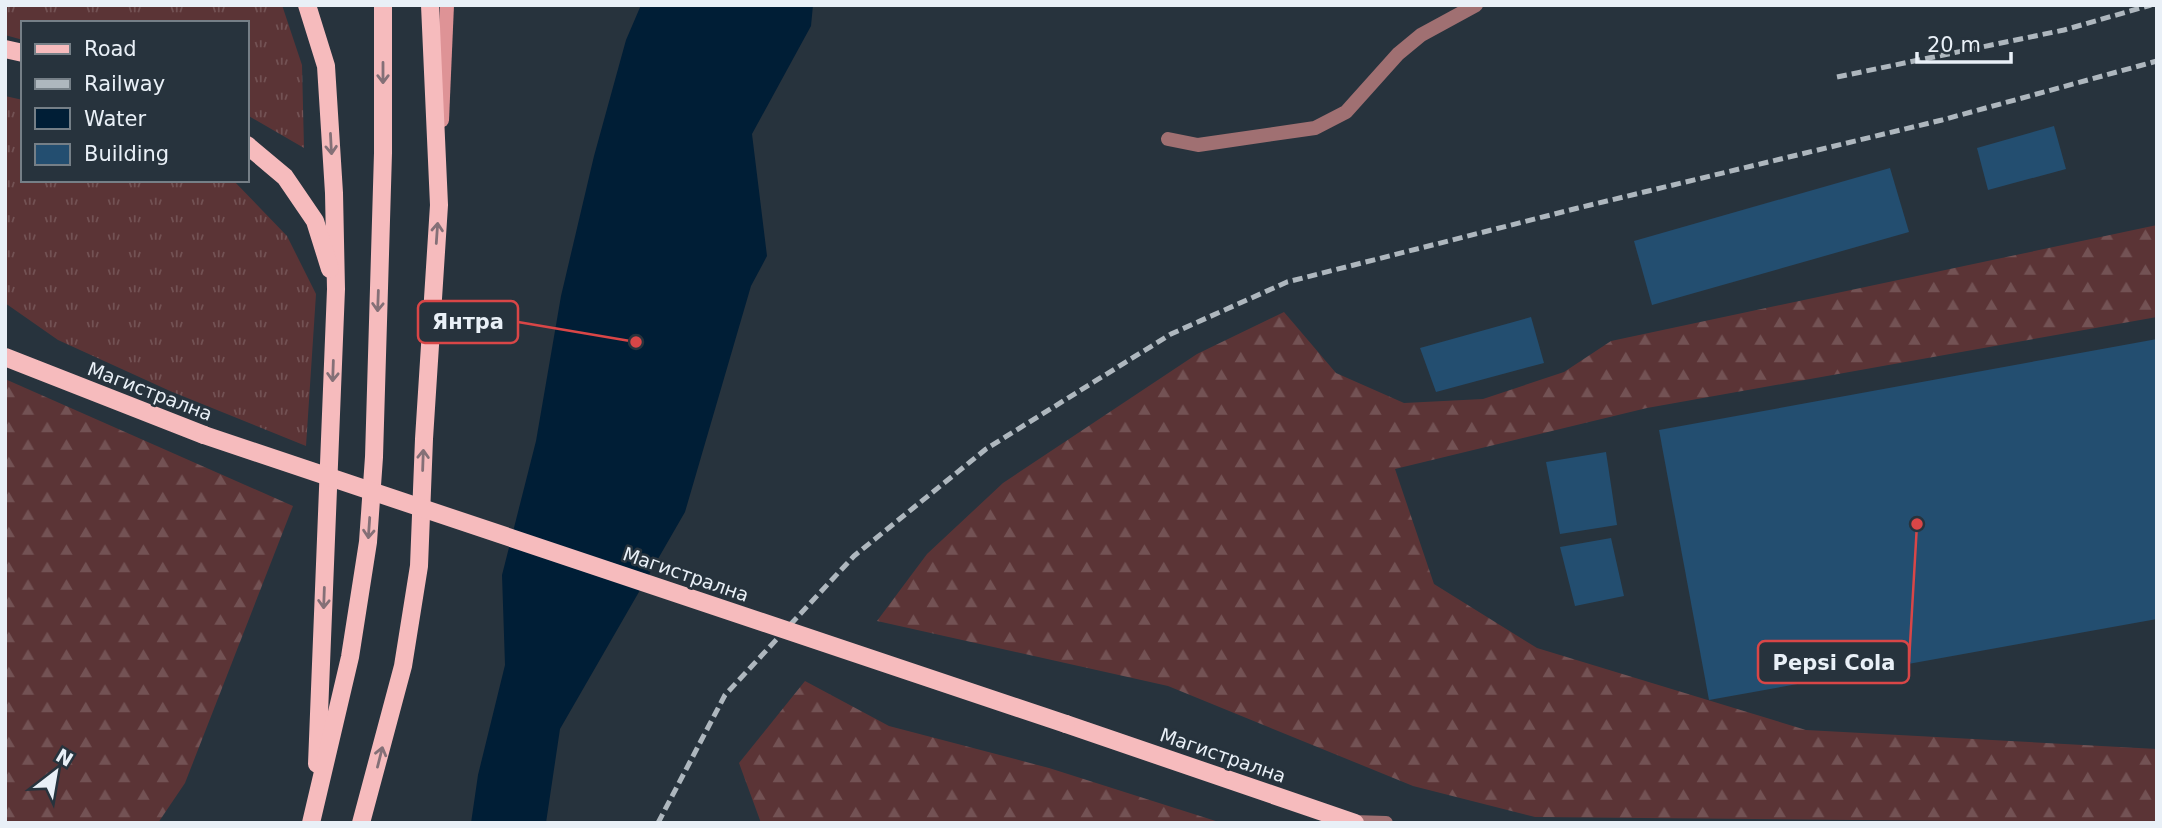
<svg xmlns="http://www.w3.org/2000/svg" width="2162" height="828" viewBox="0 0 2162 828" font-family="'DejaVu Sans',sans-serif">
  <defs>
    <pattern id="grass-tufts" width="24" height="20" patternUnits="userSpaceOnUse" patternTransform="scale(1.75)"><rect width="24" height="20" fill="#5b3436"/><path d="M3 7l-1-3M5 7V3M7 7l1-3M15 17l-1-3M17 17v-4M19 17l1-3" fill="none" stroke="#735254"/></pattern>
    <pattern id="forest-firs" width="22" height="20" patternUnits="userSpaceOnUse" patternTransform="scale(1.75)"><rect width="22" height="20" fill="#5b3436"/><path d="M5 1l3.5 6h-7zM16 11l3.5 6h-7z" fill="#735254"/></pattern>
  </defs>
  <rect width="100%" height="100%" fill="#27333d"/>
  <g fill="url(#grass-tufts)">
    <path d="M5,5H282L302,65L304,148L247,115V23H23V40L5,35Z"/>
    <path d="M5,96L23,100V180H233L287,236L316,294L306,446L170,391L58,340L5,303Z"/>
  </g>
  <g fill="url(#forest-firs)">
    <path d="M2157,225V317L1647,408L1395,469L1434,584L1537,648L1806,730L2157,749V823L1535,817L1413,786L1168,686L877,621L927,554L1003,483L1197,354L1284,312L1336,373L1404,403L1483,399L1564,372L1611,341Z"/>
    <path d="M5,379L293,506L185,783L158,823H5Z"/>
    <path d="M805,681L889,726L1049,768L1222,823H761L739,763Z"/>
  </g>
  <path fill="#001e36" d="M641,5H813L811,26L752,134L767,256L751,286L685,512L560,729L546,823H471L478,775L505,665L502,575L536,441L561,296L594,156L626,40Z"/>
  <g fill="#234e70">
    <path d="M2054,126L2066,169L1988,190L1977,148Z"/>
    <path d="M1890,168L1909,232L1652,305L1634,241Z"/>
    <path d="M1531,317L1544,363L1436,392L1420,348Z"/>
    <path d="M2157,339V619L1709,700L1659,430Z"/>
    <path d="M1606,452L1617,525L1560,534L1546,462Z"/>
    <path d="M1611,538L1624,596L1575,606L1560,547Z"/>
  </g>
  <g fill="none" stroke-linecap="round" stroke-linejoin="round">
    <path stroke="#a07072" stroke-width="14" d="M1168,139L1198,145L1315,128L1346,112L1398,54L1421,35L1476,5"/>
    <path stroke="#a07072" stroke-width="14" d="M1353,822L1386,823"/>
    <path stroke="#de9396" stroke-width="14" d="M442,120L447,5"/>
    <g stroke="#f6bbbd" stroke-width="18">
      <path d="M307,5L326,66L334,193L336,289L317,764"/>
      <path d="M5,49L23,53"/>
      <path d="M247,145L285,177L315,221L330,269"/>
      <path d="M5,357L204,435"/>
      <path d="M1066,724L1355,823"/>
      <path d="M311,823L350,657L368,542L374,457L383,153V5"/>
      <path d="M361,823L403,666L419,566L424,439L439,205L430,5"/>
    </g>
    <g stroke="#aeb7be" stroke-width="5" stroke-dasharray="10 5" stroke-linecap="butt">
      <path d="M1837,77L2064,30L2151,5"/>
      <path d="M658,823L725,695L854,556L986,449L1171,334L1287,282L1578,208L1942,120L2157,61"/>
    </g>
    <path stroke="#f6bbbd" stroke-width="18" d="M204,435L1066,724"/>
  </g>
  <defs><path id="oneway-shaft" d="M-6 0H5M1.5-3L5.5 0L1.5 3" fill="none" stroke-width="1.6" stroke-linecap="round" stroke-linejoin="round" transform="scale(1.75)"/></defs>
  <g stroke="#847077">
    <use href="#oneway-shaft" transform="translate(383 73) rotate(90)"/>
    <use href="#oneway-shaft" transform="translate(331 144) rotate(87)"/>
    <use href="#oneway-shaft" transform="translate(437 233) rotate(-86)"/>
    <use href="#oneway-shaft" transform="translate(378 301) rotate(92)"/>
    <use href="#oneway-shaft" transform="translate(333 371) rotate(92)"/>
    <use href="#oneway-shaft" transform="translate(423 460) rotate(-88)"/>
    <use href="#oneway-shaft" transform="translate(369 528) rotate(94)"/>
    <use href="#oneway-shaft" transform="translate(324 598) rotate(92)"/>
    <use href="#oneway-shaft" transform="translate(380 757) rotate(-76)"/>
  </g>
  <g text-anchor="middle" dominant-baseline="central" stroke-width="5" stroke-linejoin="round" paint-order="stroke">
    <g font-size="19" fill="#e9f0f7" stroke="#27333d">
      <text transform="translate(150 391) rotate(21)">Магистрална</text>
      <text transform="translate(686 574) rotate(19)">Магистрална</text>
      <text transform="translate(1223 755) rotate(19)">Магистрална</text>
    </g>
  </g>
  <path fill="none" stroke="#d94647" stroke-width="2.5" d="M636 342L518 322M1917 524L1909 662"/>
  <g fill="#d94647" stroke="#27333d" stroke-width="2.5">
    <circle cx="636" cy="342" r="7"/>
    <circle cx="1917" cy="524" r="7"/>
  </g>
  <g fill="#27333d" stroke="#d94647" stroke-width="2.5">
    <rect x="418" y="301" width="100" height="42" rx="7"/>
    <rect x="1758" y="641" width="151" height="42" rx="7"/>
  </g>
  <g font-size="21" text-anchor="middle" font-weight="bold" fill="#e9f0f7">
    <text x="468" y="329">Янтра</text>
    <text x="1834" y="670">Pepsi Cola</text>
  </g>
  <rect width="2162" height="828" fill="none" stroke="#e9f0f7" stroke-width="14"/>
  <rect x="21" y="21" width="228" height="161" fill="#27333d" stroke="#757f87" stroke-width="2"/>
  <rect x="35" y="44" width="35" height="10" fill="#f6bbbd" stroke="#757f87" stroke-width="2"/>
  <text x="84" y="56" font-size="21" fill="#e9f0f7">Road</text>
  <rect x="35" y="79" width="35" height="10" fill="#aeb7be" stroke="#757f87" stroke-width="2"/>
  <text x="84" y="91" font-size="21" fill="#e9f0f7">Railway</text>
  <rect x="35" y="108" width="35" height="21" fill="#001e36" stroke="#757f87" stroke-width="2"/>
  <text x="84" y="126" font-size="21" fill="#e9f0f7">Water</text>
  <rect x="35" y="144" width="35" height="21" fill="#234e70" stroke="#757f87" stroke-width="2"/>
  <text x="84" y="161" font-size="21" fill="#e9f0f7">Building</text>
  <g transform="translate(56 772) rotate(31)" stroke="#27333d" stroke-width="5" paint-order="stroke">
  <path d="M0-5L12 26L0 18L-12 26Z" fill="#e9f0f7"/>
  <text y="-10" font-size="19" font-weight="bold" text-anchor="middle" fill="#e9f0f7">N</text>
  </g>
  <path d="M1917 52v10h94v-10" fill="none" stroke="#e9f0f7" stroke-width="3.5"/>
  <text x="1927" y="52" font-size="21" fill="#e9f0f7" stroke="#27333d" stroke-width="5" paint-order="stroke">20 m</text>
</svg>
